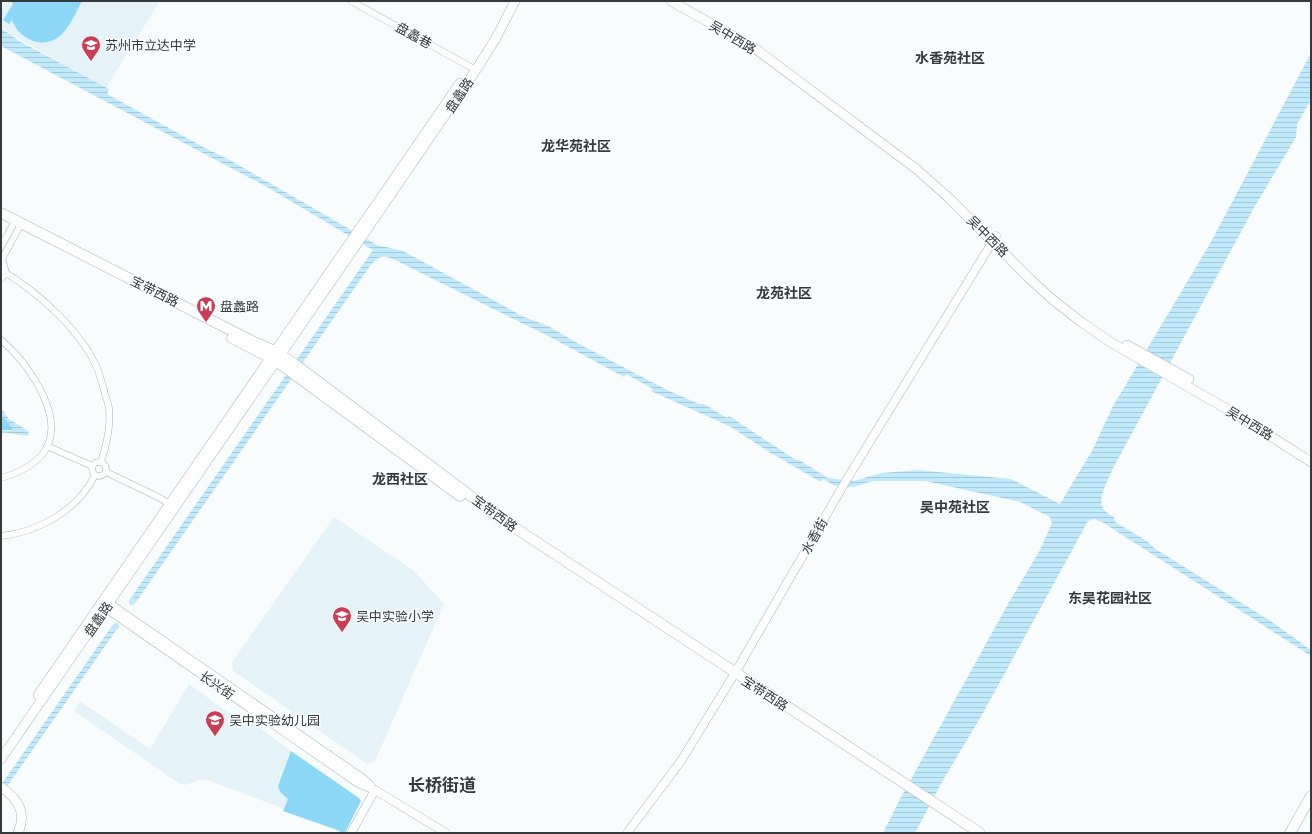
<svg xmlns="http://www.w3.org/2000/svg" width="1312" height="834" viewBox="0 0 1312 834" font-family="Cabin,'Noto Sans SC',sans-serif">
  <defs>
    <pattern id="water-rules" width="6" height="5" patternUnits="userSpaceOnUse"><rect width="6" height="5" fill="#c0eafb"/><path d="M0 2.5h6" fill="none" stroke="#a6c9d8"/></pattern>
  </defs>
  <rect width="100%" height="100%" fill="#f9fcfd"/>
  <g fill="#e5f3f8">
    <path d="M6,1H160L106,88L12,35L1,26V10Z"/>
    <path d="M334,517L413,570L444,604L375,761L367,764L233,671L232,662Z"/>
    <path d="M189,684L244,724H255L291,751L278,786L280,792L288,799L284,809L208,780H199L185,785L180,784L74,711L80,701L150,749Z"/>
  </g>
  <g fill="#8cd9f7">
    <path d="M13,1H82C76,12 71,25 62,34C45,51 19,40 12,20L9,24L3,20L13,4L12,3Z"/>
    <path d="M1,414L13,428L12,430H1Z"/>
    <path d="M291,751L359,798L361,801L345,833H339L340,831L283,811L288,799L280,792L278,786Z"/>
  </g>
  <g fill="url(#water-rules)">
    <path d="M1,28L19,41L109,89L107,94L205,148L228,159L377,245L403,251L524,317L548,326L581,345L667,390L699,404H704L727,418L729,416L796,460H799L828,478L853,481L882,473L918,470L1011,479L1060,504L1092,451L1113,406L1211,242L1311,53V100L1297,124L1296,137L1255,206L1112,470C1108,481 1095,501 1105,511C1107,513 1111,515 1114,517L1115,522L1147,541L1154,548L1272,622L1311,650V656L1102,522L1094,519L1088,521L983,713L942,782L915,833H883L900,799L1008,604L1040,550L1052,523L1050,517L1020,502L925,481H873L853,487L835,486L823,479L821,482L769,452L731,427L651,391L653,389L626,374L624,377L550,337L395,260C382,254 379,256 370,266L136,602L130,599L373,250L267,187L1,46Z"/>
    <path d="M1,408L9,419L28,431L29,435C22,437 10,432 1,433V430L11,431L13,429L1,414Z"/>
    <path d="M112,626L117,629L1,795V785Z"/>
  </g>
  <g fill="none" stroke-linecap="round" stroke-linejoin="round">
    <g stroke="#c0eafb" stroke-width="6">
      <path d="M132,602L133,600"/>
      <path d="M114,628L116,626"/>
    </g>
    <defs>
      <g id="minor">
        <path d="M351,1L476,70"/>
        <path d="M1,247L15,221"/>
        <path d="M1,261L21,224"/>
        <path d="M1,270C37,291 81,330 98,370C100,376 102,383 104,390C105,396 108,402 109,408C111,427 107,444 101,462"/>
        <path d="M1,279L6,273L2,258"/>
        <path d="M1,340C18,354 29,369 39,387C64,433 51,464 1,478"/>
        <path d="M47,446L92,466"/>
        <circle cx="99" cy="469" r="7"/>
        <path d="M106,472L160,498L172,506"/>
        <path d="M1,536C39,532 78,510 95,475"/>
      </g>
      <g id="tertiary">
        <path d="M104,600L362,778L370,785"/>
        <path d="M100,604L358,783L375,790L446,833"/>
        <path d="M351,833L375,790"/>
        <path d="M627,833L681,761L735,673L847,479L996,236"/>
      </g>
      <g id="secondary">
        <path d="M671,1L753,47L915,168L949,198L1031,280L1053,300L1080,321L1110,342L1239,416L1311,462"/>
        <path d="M1127,345L1189,379"/>
        <path d="M38,695L460,83"/>
        <path d="M1,759L357,244L476,70L496,38L515,1"/>
        <path d="M1,787C18,799 27,812 18,833"/>
      </g>
      <g id="primary">
        <path d="M1,213L252,341L275,351L292,362L500,518L980,833"/>
        <path d="M232,338L276,361L460,496"/>
        <path d="M1290,833L1311,796"/>
      </g>
    </defs>
    <use href="#minor" stroke="#a7b5bb" stroke-width="7"/>
    <use href="#tertiary" stroke="#a7b5bb" stroke-width="9"/>
    <use href="#secondary" stroke="#a7b5bb" stroke-width="10"/>
    <use href="#primary" stroke="#a7b5bb" stroke-width="11"/>
    <use href="#minor" stroke="#fff" stroke-width="6"/>
    <use href="#tertiary" stroke="#fff" stroke-width="8"/>
    <use href="#secondary" stroke="#fff" stroke-width="9"/>
    <use href="#primary" stroke="#fff" stroke-width="10"/>
  </g>
  <defs>
    <symbol id="school-pin" viewBox="-11 -11 22 30"><path d="M0 17L-7.5 6A9.5 9.5 0 1 1 7.5 6Z" fill="#cc3c56" stroke="#f9fcfd"/><path d="M0-5L7-2L0 1L-7-2ZM-4 1L0 2.5L4 1V4Q0 6-4 4Z" fill="#fff"/></symbol>
    <symbol id="metro-pin" viewBox="-11 -11 22 30"><path d="M0 17L-7.5 6A9.5 9.5 0 1 1 7.5 6Z" fill="#cc3c56" stroke="#f9fcfd"/><path d="M-5.5 5V-5H-3L0 0L3-5H5.5V5H3V-.5L0 4L-3-.5V5Z" fill="#fff"/></symbol>
  </defs>
  <g fill-rule="evenodd">
    <use href="#school-pin" x="80" y="34" width="22" height="30"/>
    <use href="#metro-pin" x="195" y="295" width="22" height="30"/>
    <use href="#school-pin" x="331" y="605" width="22" height="30"/>
    <use href="#school-pin" x="204" y="709" width="22" height="30"/>
  </g>
  <g text-anchor="middle" dominant-baseline="central" stroke-width="3" stroke-linejoin="round" paint-order="stroke">
    <g font-size="13" fill="#34393c" stroke="#f9fcfd">
      <text transform="translate(414 35) rotate(29)">盘蠡巷</text>
      <text transform="translate(733 37) rotate(31)">吴中西路</text>
      <text transform="translate(459 95) rotate(-56)">盘蠡路</text>
      <text transform="translate(988 236) rotate(45)">吴中西路</text>
      <text transform="translate(155 291) rotate(27)">宝带西路</text>
      <text transform="translate(1250 423) rotate(31)">吴中西路</text>
      <text transform="translate(495 513) rotate(36)">宝带西路</text>
      <text transform="translate(814 536) rotate(-60)">水香街</text>
      <text transform="translate(98 619) rotate(-55)">盘蠡路</text>
      <text transform="translate(217 685) rotate(35)">长兴街</text>
      <text transform="translate(765 693) rotate(33)">宝带西路</text>
    </g>
    <g font-size="13" fill="#34393c" stroke="#f9fcfd" text-anchor="start">
      <text x="105" y="45">苏州市立达中学</text>
      <text x="220" y="306">盘蠡路</text>
      <text x="356" y="616">吴中实验小学</text>
      <text x="229" y="720">吴中实验幼儿园</text>
    </g>
    <g font-size="14" font-weight="bold" fill="#34393c" stroke="#f9fcfd">
      <text x="950" y="58">水香苑社区</text>
      <text x="576" y="146">龙华苑社区</text>
      <text x="784" y="293">龙苑社区</text>
      <text x="400" y="479">龙西社区</text>
      <text x="955" y="507">吴中苑社区</text>
      <text x="1110" y="598">东吴花园社区</text>
    </g>
    <g font-size="17" font-weight="bold" fill="#34393c" stroke="#f9fcfd">
      <text x="442" y="785">长桥街道</text>
    </g>
  </g>
  <rect width="1312" height="834" fill="none" stroke="#34393c" stroke-width="4"/>
</svg>
